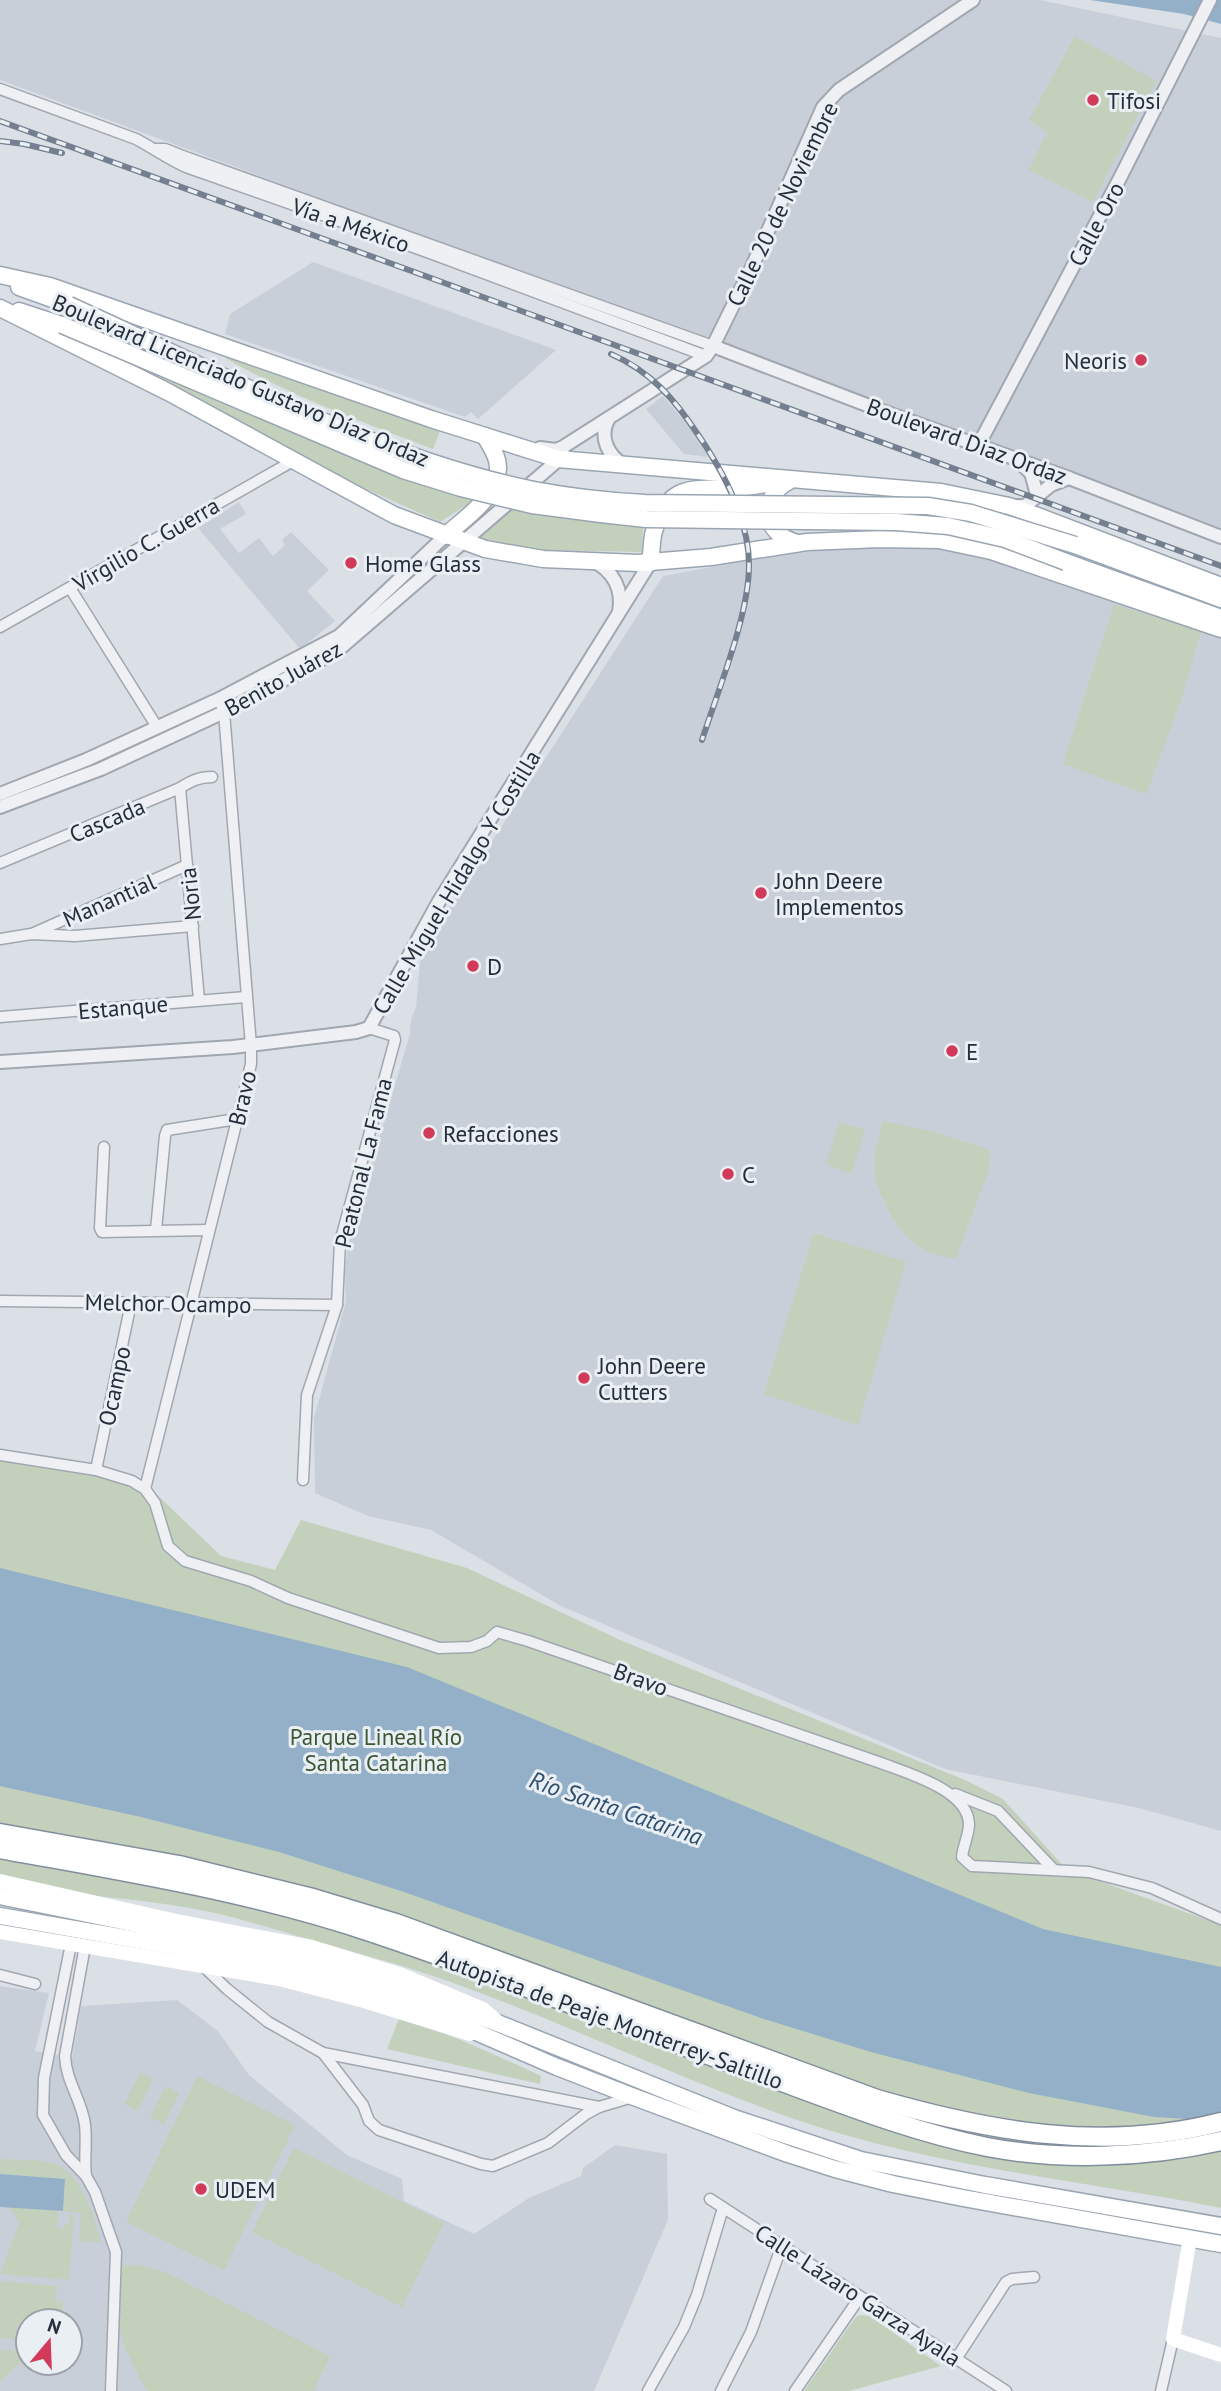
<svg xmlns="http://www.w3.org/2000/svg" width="1221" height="2391" viewBox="0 0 1221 2391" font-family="'PT Sans',sans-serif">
  <rect width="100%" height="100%" fill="#dbe0e6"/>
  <g fill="#c9cfd8" fill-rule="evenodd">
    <path d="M0,0H1040L1221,38V531L0,80Z"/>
    <path d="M313,262L540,344L556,350L478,419L471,412L465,417L225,334L230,314Z"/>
    <path d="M663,396L695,434L708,457L684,454L646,409Z"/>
    <path d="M239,502L246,514L220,529L239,553L259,538L273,556L285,545L282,540L291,532L329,570L307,591L335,621L300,649L198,528Z"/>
    <path d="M841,547H959L1221,638V1831L1139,1808L945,1769L561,1606L431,1530L368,1516L315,1493L314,1418L346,1301L345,1272L348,1244L410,1034L411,1019L416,1008L420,962L454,900L663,576L739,562Z"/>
    <path d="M0,1986L49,1993L35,2051L72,2058L81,2006L177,2000L218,2031L249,2075L347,2155L402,2179L404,2201L474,2234L529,2198L581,2176L583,2168L615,2145L667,2154L668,2220L594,2391H0ZM28,2321H70V2363H28Z"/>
  </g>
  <g fill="#c2d0bc">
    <path d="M1075,36L1156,81L1093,202L1029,170L1047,132L1029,120Z"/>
    <path d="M35,323L104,347L355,459L473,501L440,522L319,468Z"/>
    <path d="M217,353L440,431L433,449C360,421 285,394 217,353Z"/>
    <path d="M509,508L643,526L642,552L539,550L475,538Z"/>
    <path d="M1114,604L1201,631L1181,700L1146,794L1063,764Z"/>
    <path d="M883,1121L935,1132L990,1150L989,1169L956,1258C920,1257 897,1232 884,1201C881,1193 876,1184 875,1175C873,1157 878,1139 883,1121Z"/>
    <path d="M840,1122L865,1130L851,1174L826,1164Z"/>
    <path d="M814,1233L906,1262L858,1425L764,1394Z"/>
    <path d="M0,1460L65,1467L149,1487L221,1556L275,1570L301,1520L467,1568L620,1640L965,1780L1003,1799L1066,1869L1221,1925V2208C1080,2180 934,2167 797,2120C678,2079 566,2023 448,1981C402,1965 354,1952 307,1939C269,1928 230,1915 190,1908C127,1897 64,1893 0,1889Z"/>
    <path d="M399,2019C448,2032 495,2055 541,2076L540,2084L387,2049Z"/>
    <path d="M140,2073L153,2079L138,2111L124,2104Z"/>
    <path d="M197,2076L295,2125L224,2270L126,2222Z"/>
    <path d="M166,2086L179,2093L164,2124L150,2117Z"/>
    <path d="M294,2148L444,2223L402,2307L252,2232Z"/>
    <path d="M0,2159C18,2161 44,2158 60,2166C82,2179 96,2218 101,2242L79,2241L81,2213L63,2211L65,2179L0,2174Z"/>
    <path d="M10,2207L58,2211L57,2228L64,2229V2224H69V2214L74,2215L69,2280L0,2274L19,2224Z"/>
    <path d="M122,2265H141L165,2272L330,2356L314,2391H149L145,2389L125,2348L120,2331Z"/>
    <path d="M0,2281L57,2286L56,2300L63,2301L62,2321H21L18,2327L21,2328L17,2339L0,2338Z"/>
    <path d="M863,2315L871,2317L941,2366L849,2391H804L850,2325L857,2316Z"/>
    <path d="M28,2330V2355L0,2382V2350L21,2351Z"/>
  </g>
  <g fill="#94b0c8">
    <path d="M1090,0H1221V24L1184,14Z"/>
    <path d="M0,1568L407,1667L1043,1929L1221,1967V2121L1154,2117L1029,2093L871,2052L764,2019L401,1891L279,1852L141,1817L0,1786Z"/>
    <path d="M0,2174L65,2179L63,2211L0,2207Z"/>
  </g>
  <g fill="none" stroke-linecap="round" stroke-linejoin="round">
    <defs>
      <g id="minor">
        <path d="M0,89L136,139C153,148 168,159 186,167L430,253L706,356"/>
        <path d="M155,149H165L180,155L713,346"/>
        <path d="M70,588L157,727"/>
        <path d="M0,627L293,461"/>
        <path d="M180,788L199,1000"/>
        <path d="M0,863L180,788C191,781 199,777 212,777"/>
        <path d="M34,933L187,865"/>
        <path d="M0,939L31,934L75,936L193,926"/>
        <path d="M0,1017L246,997"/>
        <path d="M104,1147L100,1228L102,1232L209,1230"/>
        <path d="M156,1230L165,1136L167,1130L237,1119"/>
        <path d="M0,1301L337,1305"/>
        <path d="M0,1455L96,1470L132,1481L145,1489L155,1503L168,1546L185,1561L251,1581L288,1598L439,1648L471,1647L487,1641L497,1632L528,1641L881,1763C907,1773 968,1790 969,1824C969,1835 963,1846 962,1857L972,1866L1089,1872L1152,1888L1221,1919"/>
        <path d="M96,1470L131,1303"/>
        <path d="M303,1480L307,1395L337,1305L340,1242L395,1040L394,1036L369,1028"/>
        <path d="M145,1489L251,1064V1046L224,712L219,699"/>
        <path d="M955,1794L998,1811L1053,1869"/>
        <path d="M71,1944L44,2078L43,2115L66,2155L86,2176L95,2192L116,2252L111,2391"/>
        <path d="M85,1946L65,2056C66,2082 82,2100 85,2125C87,2142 84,2159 86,2176"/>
        <path d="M205,1968L227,1989L268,2022L323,2053L363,2105L369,2121L379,2130L481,2164L493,2166L548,2143L586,2114L599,2107L633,2097"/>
        <path d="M0,1975L35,1984"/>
        <path d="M323,2053L599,2107"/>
        <path d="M710,2199L1006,2391"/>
        <path d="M956,2359L1006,2282L1012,2279L1034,2277"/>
        <path d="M648,2391L684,2327L697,2295L723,2208"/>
        <path d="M721,2391L751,2332L782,2245"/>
        <path d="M795,2391L860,2297"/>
        <path d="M1161,2391L1173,2339"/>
      </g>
      <g id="tertiary">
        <path d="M713,346L885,412L1069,478L1221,537"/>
        <path d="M608,420C599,437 608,456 624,465"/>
        <path d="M978,446L1120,178L1210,0"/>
        <path d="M540,448L556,450L563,447L706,356L713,346L751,269L823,107L839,90L973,0"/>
        <path d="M1019,462L1031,473L1037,495"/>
        <path d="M1013,506H1025L1051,485L1069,478"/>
        <path d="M593,561C614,571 623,590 619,612"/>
        <path d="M0,794L86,760L219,699L339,636L445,536"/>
        <path d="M0,807L101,769L224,712L337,651L564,455"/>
        <path d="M0,1062L233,1047L356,1032L369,1028L438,903L650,563"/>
      </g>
      <g id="primary">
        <path d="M0,275L50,286L431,419L558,459L941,492L1009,506L1035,515L1221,586"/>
        <path d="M19,287L69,305"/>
        <path d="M0,308L168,392L394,515L485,549L543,559L638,563L711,557L807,542L880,539L939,540L991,551L1221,629"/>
        <path d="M19,311L62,325"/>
        <path d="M789,481C758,498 763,535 798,543"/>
        <path d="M445,536C465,518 499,496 498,467C498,455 490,446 485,436"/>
        <path d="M1075,545L1221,599"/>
        <path d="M1066,562L1221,618"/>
        <path d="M650,563C652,552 651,541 654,531C668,485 689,489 729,488C746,488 761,485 777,482"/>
        <path d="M0,1896L309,1959L369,1976L500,2024L734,2118L861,2160L985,2185L1221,2226"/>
        <path d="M0,1916L285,1966L366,1988L423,2009L557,2067L634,2097L788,2154L835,2169L893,2184L963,2198L1221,2244"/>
      </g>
      <g id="motorway">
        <path d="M0,1833L179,1865L313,1898L396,1923L877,2099C991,2132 1104,2152 1221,2122"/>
        <path d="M0,1849C125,1872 252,1892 373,1933C496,1974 616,2022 738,2066C820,2095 902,2130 987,2147C1061,2161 1147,2158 1221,2141"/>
      </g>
    </defs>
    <use href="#minor" stroke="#a1a7b0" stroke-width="13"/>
    <use href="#tertiary" stroke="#a1a7b0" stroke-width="16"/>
    <use href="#primary" stroke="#9aa5b2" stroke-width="19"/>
    <use href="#motorway" stroke="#828e9d" stroke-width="21"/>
    <use href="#minor" stroke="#eef0f4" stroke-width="10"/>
    <use href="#tertiary" stroke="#eef0f4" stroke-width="12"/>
    <g stroke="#fff" stroke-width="14">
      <path d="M0,1881L181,1922L312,1947L402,1975L483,2009L497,2021"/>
      <path d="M0,1932L279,1979L364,2001L470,2034"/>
      <path d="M1190,2238L1173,2339L1221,2355"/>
    </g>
    <use href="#primary" stroke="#fff" stroke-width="16"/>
    <use href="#motorway" stroke="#fff" stroke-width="18"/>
    <defs>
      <g id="rail">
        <path d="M0,121L1221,566"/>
        <path d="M0,141L24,144L62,153"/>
        <path d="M611,354C652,372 675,400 699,436C724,473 749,519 749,565C749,616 718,690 702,740"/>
      </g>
    </defs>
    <use href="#rail" stroke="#748090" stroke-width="6"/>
    <use href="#rail" stroke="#eaeff4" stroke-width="3.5" stroke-dasharray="10" stroke-linecap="butt"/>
    <defs>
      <g id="primary-bridge">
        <path d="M69,305C216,371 376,458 534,490C571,497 608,501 645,503L928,506L971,513L1075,545"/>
        <path d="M62,325L403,470L461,488L532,505L601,514L646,519L896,522L948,526L1005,539L1066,562"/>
      </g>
    </defs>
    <use href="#primary-bridge" stroke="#9aa5b2" stroke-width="19" stroke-linecap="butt"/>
    <use href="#primary-bridge" stroke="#fff" stroke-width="16"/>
  </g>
  <g fill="#d13a58" stroke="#eaeff4" stroke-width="2.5">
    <circle cx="1093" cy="100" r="7"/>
    <circle cx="1141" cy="360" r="7"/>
    <circle cx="351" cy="563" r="7"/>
    <circle cx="761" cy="893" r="7"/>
    <circle cx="473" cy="966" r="7"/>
    <circle cx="952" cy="1051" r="7"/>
    <circle cx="429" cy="1133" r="7"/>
    <circle cx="728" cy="1174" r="7"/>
    <circle cx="584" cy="1378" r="7"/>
    <circle cx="201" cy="2189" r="7"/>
  </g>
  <g text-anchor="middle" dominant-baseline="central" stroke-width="6" stroke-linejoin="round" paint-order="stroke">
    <g font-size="23" fill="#252e3c" stroke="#eaeff4" text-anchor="start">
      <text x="1107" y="100">Tifosi</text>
      <text x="1127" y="360" text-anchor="end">Neoris</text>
      <text x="365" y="563">Home Glass</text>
      <text x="775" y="880">John Deere<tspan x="775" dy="26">Implementos</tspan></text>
      <text x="487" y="966">D</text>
      <text x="966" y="1051">E</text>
      <text x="443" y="1133">Refacciones</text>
      <text x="742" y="1174">C</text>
      <text x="598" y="1365">John Deere<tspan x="598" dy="26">Cutters</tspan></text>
      <text x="215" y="2189">UDEM</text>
    </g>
    <g font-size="23" fill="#252e3c" stroke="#eaeff4">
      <text transform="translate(782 204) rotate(-64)">Calle 20 de Noviembre</text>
      <text transform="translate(1096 224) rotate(-62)">Calle Oro</text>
      <text transform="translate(351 225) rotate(19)">Vía a México</text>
      <text transform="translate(241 380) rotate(23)">Boulevard Licenciado Gustavo Díaz Ordaz</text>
      <text transform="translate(967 441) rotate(20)">Boulevard Diaz Ordaz</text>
      <text transform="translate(146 544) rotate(-30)">Virgilio C. Guerra</text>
      <text transform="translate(283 678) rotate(-29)">Benito Juárez</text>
      <text transform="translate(107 820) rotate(-23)">Cascada</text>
      <text transform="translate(456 882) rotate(-59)">Calle Miguel Hidalgo Y Costilla</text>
      <text transform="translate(190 894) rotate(-96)">Noria</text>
      <text transform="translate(109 900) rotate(-24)">Manantial</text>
      <text transform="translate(123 1007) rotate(-5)">Estanque</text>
      <text transform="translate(242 1098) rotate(-77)">Bravo</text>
      <text transform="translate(363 1163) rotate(-76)">Peatonal La Fama</text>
      <text transform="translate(168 1303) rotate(1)">Melchor Ocampo</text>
      <text transform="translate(114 1386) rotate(-78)">Ocampo</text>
      <text transform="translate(641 1679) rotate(20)">Bravo</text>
      <text transform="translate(610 2019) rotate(20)">Autopista de Peaje Monterrey-Saltillo</text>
      <text transform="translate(858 2295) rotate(33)">Calle Lázaro Garza Ayala</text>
    </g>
    <g font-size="23" fill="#3b5832" stroke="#eaeff4">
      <text x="376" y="1736">Parque Lineal Río<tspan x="376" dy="26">Santa Catarina</tspan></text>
    </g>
    <g font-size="24" font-style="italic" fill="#2e4f71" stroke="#eaeff4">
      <text transform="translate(616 1808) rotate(19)">Río Santa Catarina</text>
    </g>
  </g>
  <g transform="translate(49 2342) rotate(19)"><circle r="33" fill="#eaeff4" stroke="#9ba2aa" stroke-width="2"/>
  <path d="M0-5L12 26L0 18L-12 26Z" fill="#d13a58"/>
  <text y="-10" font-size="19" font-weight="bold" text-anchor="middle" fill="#252e3c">N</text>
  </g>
</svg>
